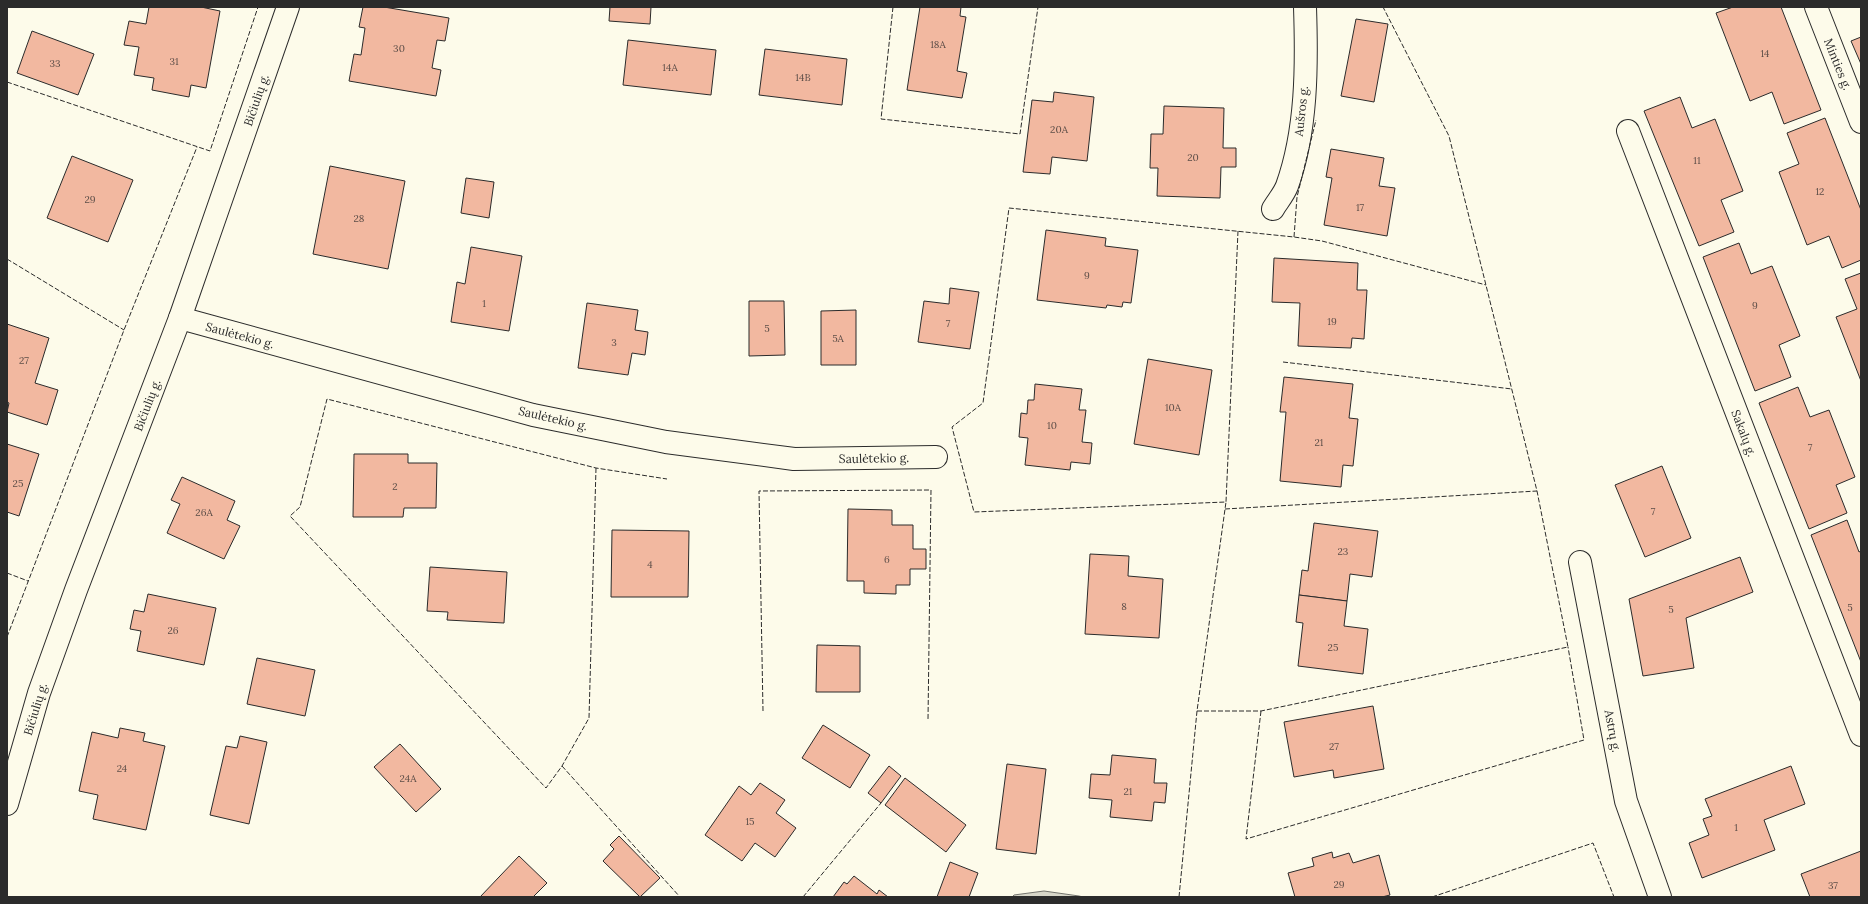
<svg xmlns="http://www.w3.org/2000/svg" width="1868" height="904" viewBox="0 0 1868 904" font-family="Lora,serif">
  <rect width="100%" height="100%" fill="#fdfbea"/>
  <path fill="#d8d7c9" stroke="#74746e" d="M1044,891L1079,896L1083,897H1012L1014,895Z"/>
  <g fill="#f2b8a0" stroke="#2b2b2b">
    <path d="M149,7H201L220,11L206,88L191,85L189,97L152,90L154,78L134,75L139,47L124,45L129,21L146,24Z"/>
    <path d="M363,7H384L449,18L445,41L437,40L432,68L441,70L436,96L349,81L354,54L361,55L365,28L359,27Z"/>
    <path d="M610,7H651L650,24L609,21Z"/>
    <path d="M920,7H961L960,16L966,17L957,71L967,73L962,98L907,90Z"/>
    <path d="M1733,7H1781L1821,110L1784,124L1772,92L1750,101L1716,13Z"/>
    <path d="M1356,19L1388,24L1374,102L1341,96Z"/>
    <path d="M32,31L94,54L78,95L17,73Z"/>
    <path d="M1861,37V64L1851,41Z"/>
    <path d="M628,40L716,50L711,95L623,85Z"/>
    <path d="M765,49L847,59L842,105L759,95Z"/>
    <path d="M1054,92L1094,97L1087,161L1052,157L1050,174L1023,172L1032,100L1053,102Z"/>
    <path d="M1680,97L1692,128L1715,119L1743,191L1721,200L1734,232L1699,246L1644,111Z"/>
    <path d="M1164,106L1224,108L1223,148H1236V167H1221L1220,198L1157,196L1158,168H1150L1151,134H1163Z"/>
    <path d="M1825,118L1861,210V260L1842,268L1829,236L1807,245L1779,172L1799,164L1787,133Z"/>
    <path d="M1331,149L1384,158L1379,186L1395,188L1387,236L1324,225L1332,178L1326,177Z"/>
    <path d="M72,156L133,180L108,242L47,218Z"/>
    <path d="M330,166L405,181L388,269L313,254Z"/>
    <path d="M466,178L494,182L489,218L461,213Z"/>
    <path d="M1046,230L1106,238L1105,246L1138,250L1131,303L1123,302L1122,307L1107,305L1106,308L1037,300Z"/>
    <path d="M1739,243L1751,274L1772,266L1800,336L1779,345L1791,377L1755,391L1703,257Z"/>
    <path d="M471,247L522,256L509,331L451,322L457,282L465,284Z"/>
    <path d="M1274,258L1358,263L1357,290H1367L1364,339L1352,338L1351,348L1298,346L1300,303L1272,302Z"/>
    <path d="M1861,273V381L1836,317L1857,309L1845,279Z"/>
    <path d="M950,288L979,292L970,349L918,342L924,301L949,304Z"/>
    <path d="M749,301H784L785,355L749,356Z"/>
    <path d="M587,303L638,310L635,330L648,332L645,355L632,353L628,375L578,368Z"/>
    <path d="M856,310V365H821V311Z"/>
    <path d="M7,324L49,338L35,383L58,390L47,425L7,412L9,403L7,402Z"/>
    <path d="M1148,359L1212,370L1199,455L1134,444Z"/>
    <path d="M1284,377L1353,384L1349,418L1358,419L1353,466L1343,465L1341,487L1280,481L1286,412H1280Z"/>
    <path d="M1035,384L1082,389L1079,410H1086L1082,442L1092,443L1090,464L1071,462L1070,470L1025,465L1028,438L1019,437L1021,413L1027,414L1028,400H1034Z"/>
    <path d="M1798,387L1810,417L1829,410L1855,477L1836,485L1847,513L1809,529L1759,403Z"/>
    <path d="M7,444L39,454L19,516L7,512Z"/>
    <path d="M354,454H408V463H437L436,508H404L403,517H353Z"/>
    <path d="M1662,466L1691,538L1645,557L1615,485Z"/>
    <path d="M182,477L235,501L227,520L240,526L224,559L167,533L180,504L171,500Z"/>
    <path d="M848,509L892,510V525H913V549H926V569H910V585H896V594L864,593V581H847Z"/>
    <path d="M1847,520L1859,552L1861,551V662L1811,535Z"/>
    <path d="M1314,523L1378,531L1372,577L1350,574L1347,601L1299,595L1302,570L1308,571Z"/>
    <path d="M612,530L689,531L688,597H611Z"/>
    <path d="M1090,554L1129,556L1128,576L1163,579L1159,638L1085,634Z"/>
    <path d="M1740,557L1753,592L1686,618L1694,668L1643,676L1629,599Z"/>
    <path d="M430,567L507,572L504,623L447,620L448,612L427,611Z"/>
    <path d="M148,594L216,608L204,665L137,651L141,631L130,629L134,610L144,612Z"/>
    <path d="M1299,595L1347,601L1344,626L1368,629L1363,674L1298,666L1303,623L1296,622Z"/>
    <path d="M817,645L860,646V692H816Z"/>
    <path d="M257,658L315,670L305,716L247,704Z"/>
    <path d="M1373,706L1384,769L1334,778L1333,770L1294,777L1284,722Z"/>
    <path d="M823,725L870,755L850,788L802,758Z"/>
    <path d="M120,728L145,733L143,741L165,746L146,830L93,819L98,795L79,791L92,732L118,738Z"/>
    <path d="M240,736L267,742L249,824L210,815L226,746L237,748Z"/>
    <path d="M400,744L441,789L416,812L374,767Z"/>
    <path d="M1112,755L1156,759L1154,783H1167L1165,803L1154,802L1152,821L1110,817L1112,800L1089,798L1091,774L1110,775Z"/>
    <path d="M1007,764L1046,769L1036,854L996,849Z"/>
    <path d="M889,766L901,776L881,803L868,793Z"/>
    <path d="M1791,766L1805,804L1764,820L1775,850L1702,878L1689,843L1709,835L1703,819L1712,816L1705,799Z"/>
    <path d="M905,778L966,825L946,852L885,805Z"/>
    <path d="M760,783L785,800L776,813L796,828L775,857L755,843L742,861L705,835L739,786L751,795Z"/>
    <path d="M619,836L660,878L640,897L603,861L614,849L610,845Z"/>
    <path d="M1861,851V897H1810L1801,874Z"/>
    <path d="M1332,852L1333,858L1349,853L1353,863L1379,855L1390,895L1382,897H1295L1288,873L1314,866L1312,858Z"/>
    <path d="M519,856L547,883L533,897H480Z"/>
    <path d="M950,862L978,873L969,897H937Z"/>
    <path d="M854,876L877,894L879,890L888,897H833L844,882L847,884Z"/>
  </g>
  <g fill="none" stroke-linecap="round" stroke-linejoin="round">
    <defs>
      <g id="minor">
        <path d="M1816,7L1861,122"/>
        <path d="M1628,131L1861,735"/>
        <path d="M1273,209C1277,202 1284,194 1287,186C1307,130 1307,66 1305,7"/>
        <path d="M180,318L533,415L666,442L794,459L936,457"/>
        <path d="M1580,562L1626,801L1660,897"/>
        <path d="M7,804L39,693L76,590L180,318L288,7"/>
      </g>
    </defs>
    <use href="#minor" stroke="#2b2b2b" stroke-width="24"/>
    <use href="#minor" stroke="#fdfbea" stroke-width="22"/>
    <g stroke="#2b2b2b" stroke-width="1" stroke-dasharray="5 2" stroke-linecap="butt">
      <path d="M893,7L881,119L1020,134L1038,7"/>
      <path d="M7,82L210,151L258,7"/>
      <path d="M1238,231L1226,502L974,512L952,427L983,403L1009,208L1294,237L1322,241L1486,285"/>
      <path d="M1294,237L1297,197L1316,120"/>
      <path d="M7,259L124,330"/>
      <path d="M1283,362L1512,389"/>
      <path d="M596,468L589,718L562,766L546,788L290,516L300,507L327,399L596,468L667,479"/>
      <path d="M1225,509L1537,491L1449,136L1383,7"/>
      <path d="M7,573L28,581"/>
      <path d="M7,637L124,330L197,147"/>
      <path d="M763,711L759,491L931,490L928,720"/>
      <path d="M1197,711H1261L1568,647L1537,491"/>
      <path d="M1261,711L1246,839L1584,740L1568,647"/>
      <path d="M562,766L680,897"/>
      <path d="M803,897L881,803"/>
      <path d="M1179,897L1197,711L1226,502"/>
      <path d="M1432,897L1593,843L1614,897"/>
    </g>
  </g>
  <g text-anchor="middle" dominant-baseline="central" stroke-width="3" stroke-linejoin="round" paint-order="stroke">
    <g font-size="10" fill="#5d4e48">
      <text x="938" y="44">18A</text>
      <text x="399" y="48">30</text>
      <text x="1765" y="53">14</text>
      <text x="174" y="61">31</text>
      <text x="55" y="63">33</text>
      <text x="670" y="67">14A</text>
      <text x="803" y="77">14B</text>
      <text x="1059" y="129">20A</text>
      <text x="1193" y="157">20</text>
      <text x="1697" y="160">11</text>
      <text x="1820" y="191">12</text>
      <text x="90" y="199">29</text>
      <text x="1360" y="207">17</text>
      <text x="359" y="218">28</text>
      <text x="1087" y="275">9</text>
      <text x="484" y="303">1</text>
      <text x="1755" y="305">9</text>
      <text x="1332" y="321">19</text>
      <text x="948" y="323">7</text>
      <text x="767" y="328">5</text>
      <text x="838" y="338">5A</text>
      <text x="614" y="342">3</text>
      <text x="24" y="360">27</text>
      <text x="1173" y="407">10A</text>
      <text x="1052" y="425">10</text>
      <text x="1319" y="442">21</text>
      <text x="1810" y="447">7</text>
      <text x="18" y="483">25</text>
      <text x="395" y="486">2</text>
      <text x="1653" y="511">7</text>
      <text x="204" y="512">26A</text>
      <text x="1343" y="551">23</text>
      <text x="887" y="559">6</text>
      <text x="650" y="564">4</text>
      <text x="1124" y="606">8</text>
      <text x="1850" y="607">5</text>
      <text x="1671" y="609">5</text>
      <text x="173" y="630">26</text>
      <text x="1333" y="647">25</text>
      <text x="1334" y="746">27</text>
      <text x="122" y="768">24</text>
      <text x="408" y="778">24A</text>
      <text x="1128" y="791">21</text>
      <text x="750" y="821">15</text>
      <text x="1736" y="827">1</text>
      <text x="1339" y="884">29</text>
      <text x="1833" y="885">37</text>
    </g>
    <g font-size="12" fill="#2b2b2b" stroke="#fdfbea">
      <text transform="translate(1838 64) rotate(68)">Minties g.</text>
      <text transform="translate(256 100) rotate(-71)">Bičiulių g.</text>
      <text transform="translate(1301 111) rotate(-84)">Aušros g.</text>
      <text transform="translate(240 335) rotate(15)">Saulėtekio g.</text>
      <text transform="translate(147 405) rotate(-69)">Bičiulių g.</text>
      <text transform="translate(553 418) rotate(13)">Saulėtekio g.</text>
      <text transform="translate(1744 433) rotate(69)">Sakalų g.</text>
      <text transform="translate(874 458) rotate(-1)">Saulėtekio g.</text>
      <text transform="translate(35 709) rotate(-73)">Bičiulių g.</text>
      <text transform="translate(1613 731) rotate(79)">Astrų g.</text>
    </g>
  </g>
  <rect width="1868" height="904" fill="none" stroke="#2b2b2b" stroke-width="16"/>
</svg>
